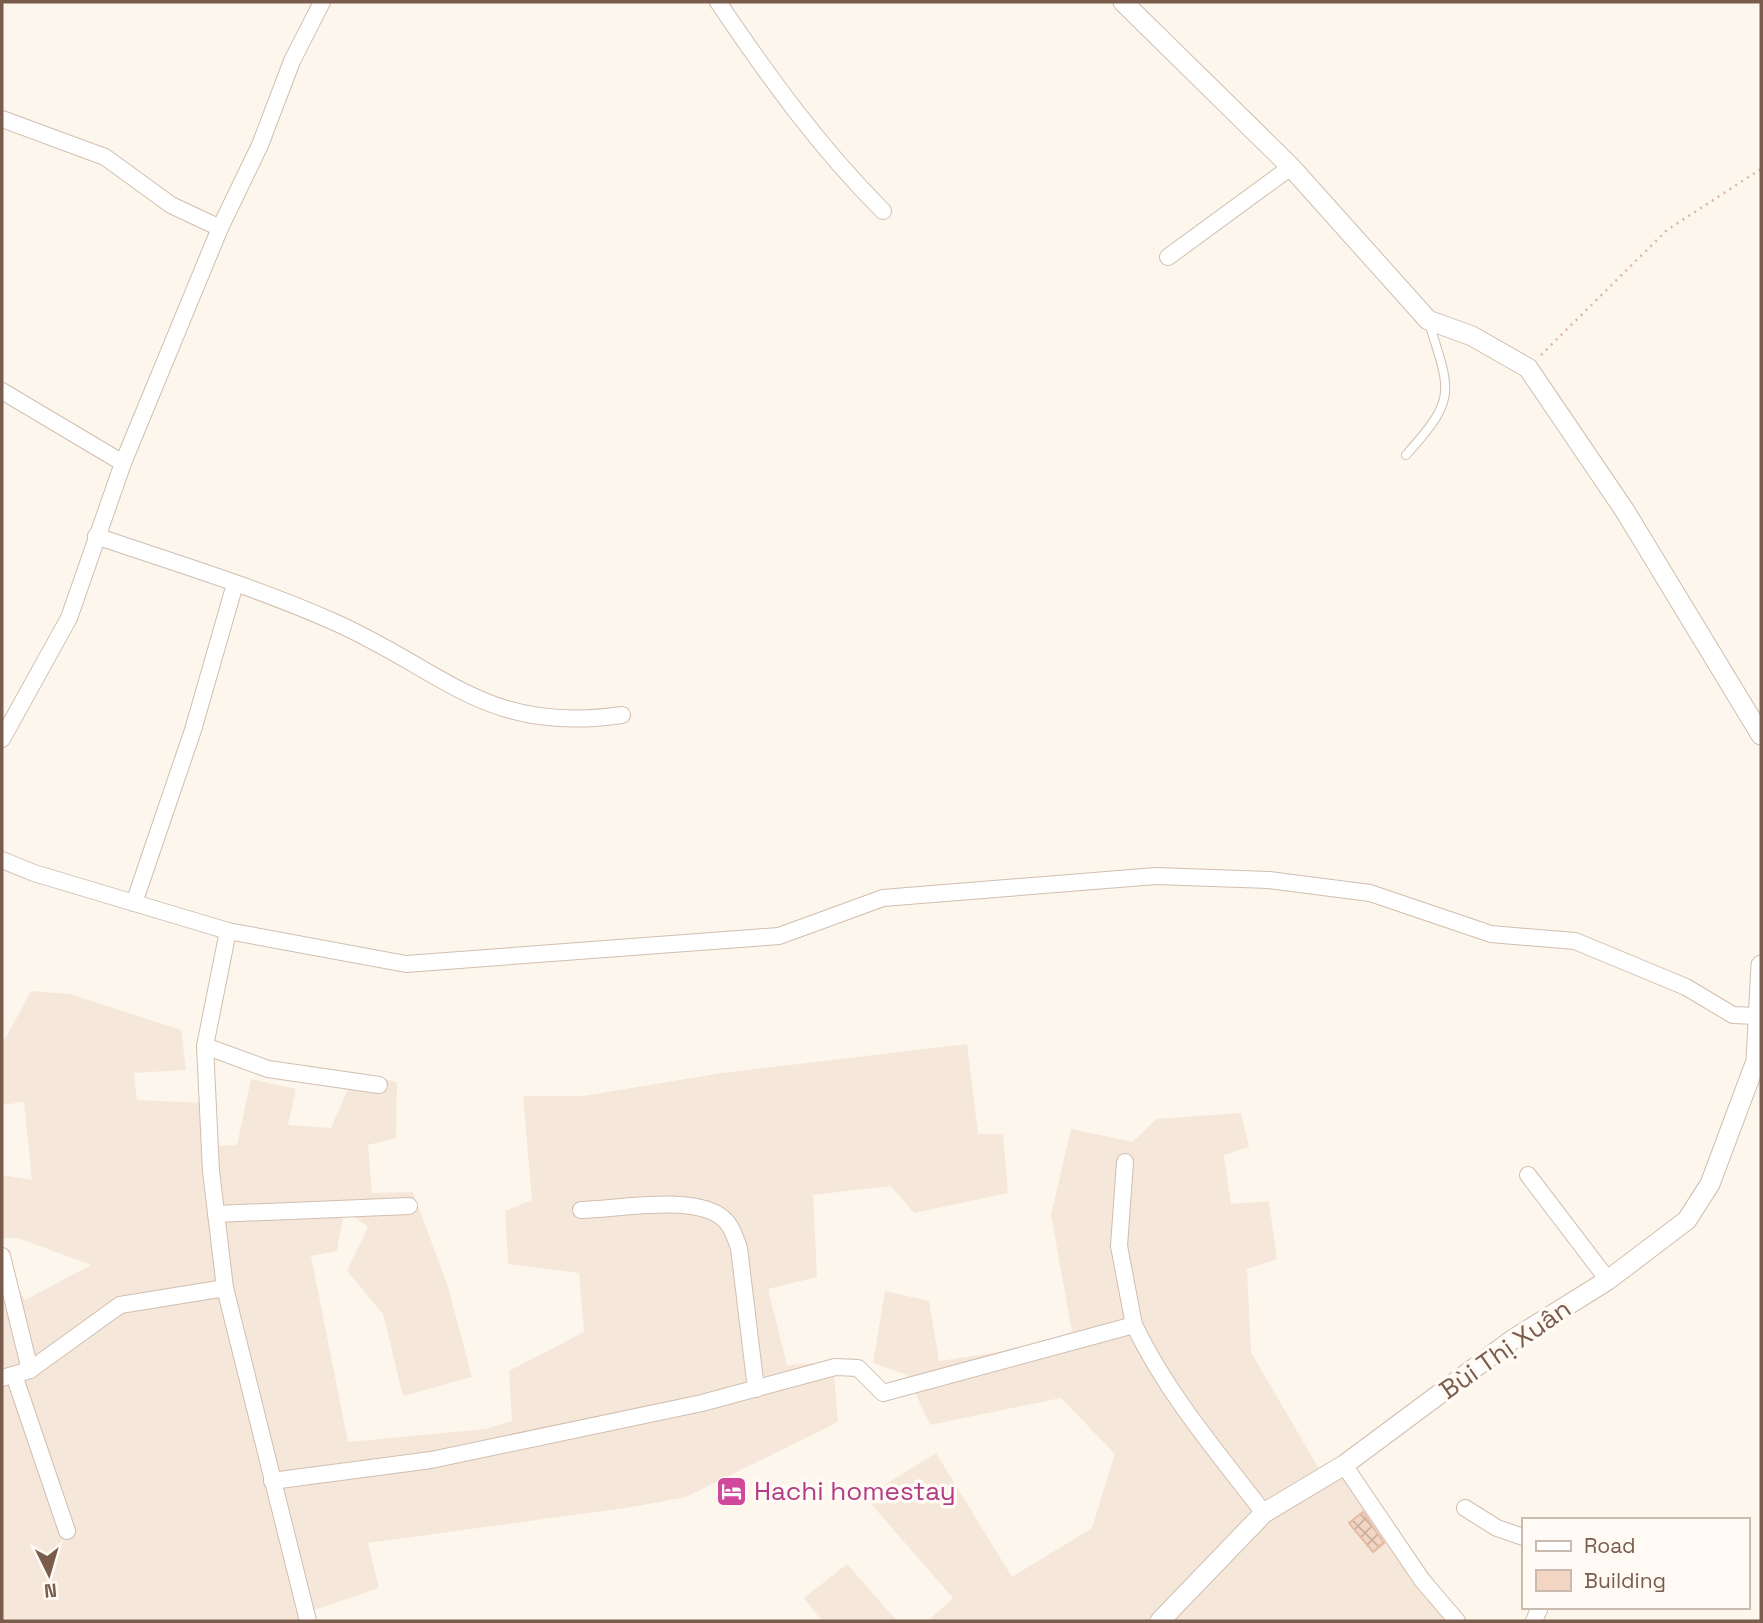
<svg xmlns="http://www.w3.org/2000/svg" width="1763" height="1623" viewBox="0 0 1763 1623" font-family="'Space Grotesk',sans-serif">
  <defs>
    <pattern id="building-cross-hatch" width="8" height="8" patternUnits="userSpaceOnUse" patternTransform="scale(1.75)"><rect width="8" height="8" fill="#f3d5c3"/><path d="M0 0l8 8M0 8l8-8" fill="none" stroke="#cab0a1"/></pattern>
  </defs>
  <rect width="100%" height="100%" fill="#fdf6ec"/>
  <g fill="#f5e8da">
    <path d="M31,991L70,994L181,1030L186,1070L134,1073L137,1100L207,1103L211,1146L237,1145L251,1079L296,1089L288,1125L331,1128L355,1073L397,1082L396,1138L368,1145L372,1193L413,1192L448,1287L472,1377L403,1396L383,1314L347,1271L368,1227L344,1210L337,1251L311,1256L348,1442L486,1429L512,1421L509,1371L584,1332L579,1273L508,1264L505,1211L532,1200L523,1096H583L722,1073L967,1044L978,1134H1003L1008,1193L914,1213L891,1186L813,1195L817,1277L768,1289L787,1365L833,1362L838,1422L686,1497L632,1507L368,1543L379,1588L314,1610L316,1621H2V1278L10,1276L25,1300L91,1265L18,1238H2V1175L32,1180L24,1102L2,1105V1039H5Z"/>
    <path d="M1241,1113L1249,1147L1224,1155L1231,1204L1269,1201L1277,1259L1247,1269L1251,1352L1319,1469L1346,1457L1463,1621H928L953,1598L865,1497L936,1453L1012,1577L1092,1528L1115,1454L1061,1398L930,1425L907,1375L873,1363L885,1291L929,1301L939,1361L1001,1352L1072,1332L1051,1215L1071,1129L1133,1142L1156,1119Z"/>
    <path d="M847,1564L897,1621H822L804,1598Z"/>
  </g>
  <path fill="url(#building-cross-hatch)" stroke="#e6bba3" stroke-width="2" d="M1363,1512L1384,1543L1373,1552L1349,1523Z"/>
  <g fill="none" stroke-linecap="round" stroke-linejoin="round">
    <defs>
      <path id="service" d="M1406,455C1457,398 1451,393 1429,323"/>
      <g id="minor">
        <path d="M718,2C768,76 819,147 883,211"/>
        <path d="M2,119L105,157L171,205L220,228"/>
        <path d="M1168,257L1291,167"/>
        <path d="M2,391L123,463"/>
        <path d="M96,536C175,563 255,587 332,621C444,670 486,735 622,715"/>
        <path d="M2,739L69,618L123,463L220,228L260,145L292,61L322,2"/>
        <path d="M2,860L34,873L228,931L406,964L779,936L883,898L1156,876L1269,880L1370,893L1491,934L1575,941L1686,987L1733,1015L1757,1016"/>
        <path d="M134,903L193,730L235,584"/>
        <path d="M228,931L205,1046L211,1171L225,1288L308,1621"/>
        <path d="M205,1046L268,1069L379,1085"/>
        <path d="M1125,1162L1119,1246L1134,1325"/>
        <path d="M1528,1175L1608,1280"/>
        <path d="M581,1210C618,1209 690,1195 720,1216C731,1223 735,1237 739,1248L756,1389"/>
        <path d="M216,1214L409,1206"/>
        <path d="M2,1256L30,1370"/>
        <path d="M14,1375L67,1531"/>
        <path d="M2,1378L30,1370L120,1305L225,1288"/>
        <path d="M1344,1465L1422,1580L1457,1621"/>
        <path d="M272,1481L431,1460L702,1403L835,1367L858,1368L883,1393L1134,1325C1168,1395 1217,1452 1264,1513"/>
        <path d="M1465,1508L1497,1528L1523,1537"/>
        <path d="M1534,1621L1540,1607"/>
      </g>
      <g id="tertiary">
        <path d="M1123,2L1291,167L1428,320L1472,336L1528,368L1625,511L1761,735"/>
        <path d="M1160,1621L1264,1513L1344,1465L1512,1340L1608,1280L1687,1220L1710,1184L1756,1061L1761,965"/>
      </g>
    </defs>
    <use href="#service" stroke="#d1beb0" stroke-width="10"/>
    <use href="#minor" stroke="#d1beb0" stroke-width="18"/>
    <use href="#tertiary" stroke="#d1beb0" stroke-width="21"/>
    <path stroke="#d9b8a5" stroke-width="2.5" stroke-dasharray="2 5" stroke-linecap="butt" d="M1541,355L1667,230L1761,169"/>
    <use href="#service" stroke="#fff" stroke-width="8"/>
    <use href="#minor" stroke="#fff" stroke-width="16"/>
    <use href="#tertiary" stroke="#fff" stroke-width="19"/>
  </g>
  <defs>
    <symbol id="hotel-square" viewBox="-11 -11 22 22"><rect x="-9" y="-9" width="18" height="18" rx="4" fill="#d1479c" stroke="#fffaf3"/><path d="M-6-4.5h1.5V1H6V5H4.5V3h-9V5H-6ZM-4 0a1.8 1.8 0 1 1 3.6 0ZM.5 0V-2.5h3Q6-2.5 6 0Z" fill="#fff"/></symbol>
  </defs>
  <g fill-rule="evenodd">
    <use href="#hotel-square" x="714" y="1474" width="35" height="35"/>
  </g>
  <g text-anchor="middle" dominant-baseline="central" stroke-width="7" stroke-linejoin="round" paint-order="stroke">
    <g font-size="26" fill="#7a5c4d" stroke="#fffaf3">
      <text transform="translate(1505 1349) rotate(-35)">Bùi Thị Xuân</text>
    </g>
    <g font-size="26" fill="#b23c85" stroke="#fffaf3" text-anchor="start">
      <text x="754" y="1491">Hachi homestay</text>
    </g>
  </g>
  <rect width="1763" height="1623" fill="none" stroke="#7a5c4d" stroke-width="7"/>
  <rect x="1522" y="1518" width="228" height="91" fill="#fffaf3" stroke="#cabbb1" stroke-width="2"/>
  <rect x="1536" y="1541" width="35" height="10" fill="#ffffff" stroke="#cabbb1" stroke-width="2"/>
  <text x="1584" y="1553" font-size="21" fill="#7a5c4d">Road</text>
  <rect x="1536" y="1570" width="35" height="21" fill="#f3d5c3" stroke="#cabbb1" stroke-width="2"/>
  <text x="1584" y="1588" font-size="21" fill="#7a5c4d">Building</text>
  <g transform="translate(49 1574) rotate(175)" stroke="#fffaf3" stroke-width="5" paint-order="stroke">
  <path d="M0-5L12 26L0 18L-12 26Z" fill="#7a5c4d"/>
  <text y="-10" font-size="19" font-weight="bold" text-anchor="middle" fill="#7a5c4d">N</text>
  </g>
</svg>
